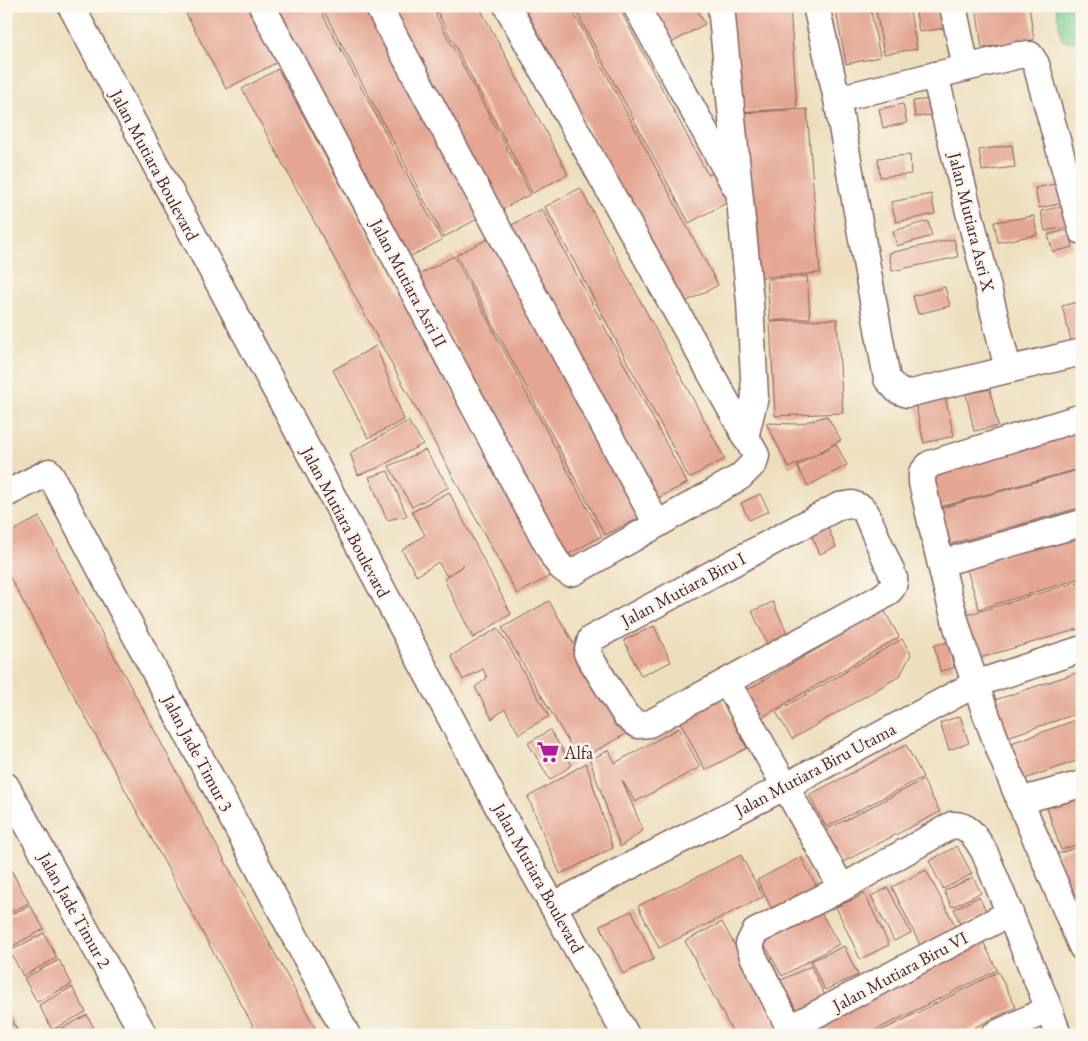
<svg xmlns="http://www.w3.org/2000/svg" width="1088" height="1041" viewBox="0 0 1088 1041" font-family="'EB Garamond',serif">
  <defs>
    <pattern id="garden-dots" width="8" height="8" patternUnits="userSpaceOnUse" patternTransform="scale(1.25)"><rect width="8" height="8" fill="#7bd094"/><path d="M2 2h.1M6 6h.1" fill="none" stroke="#6cb280" stroke-width="1.8" stroke-linecap="round"/></pattern>
  </defs>
  <rect width="100%" height="100%" fill="#fbf7ec"/>
  <filter id="ink" filterUnits="userSpaceOnUse"><feTurbulence type="fractalNoise" baseFrequency=".02" numOctaves="2"/><feDisplacementMap in="SourceGraphic" scale="10" xChannelSelector="R" yChannelSelector="G"/><feConvolveMatrix kernelMatrix="1 2 1 2 8 2 1 2 1" color-interpolation-filters="sRGB"/></filter>
  <filter id="wash" filterUnits="userSpaceOnUse"><feTurbulence type="fractalNoise" baseFrequency=".0096" numOctaves="4" result="noise"/><feDisplacementMap in="SourceGraphic" scale="20" xChannelSelector="R" yChannelSelector="G"/><feGaussianBlur stdDeviation="1.12" result="paint"/><feColorMatrix in="noise" values="0 0 0 0 0 0 0 0 0 0 0 0 0 0 0 0 0 1.4 0 .05"/><feComposite in="paint" operator="in"/></filter>
  <g filter="url(#wash)">
    <rect width="100%" height="100%" fill="#eddfbd"/>
    <path fill="url(#garden-dots)" stroke="#627860" d="M1056,6H1082V42L1062,41Z"/>
    <g id="blocks">
      <g fill="#e4a693">
        <path d="M182,6H249L278,62L226,89Z"/>
        <path d="M278,6H318L442,240L407,258L274,8Z"/>
        <path d="M321,6H366L479,218L444,237Z"/>
        <path d="M386,6H431L531,194L495,213Z"/>
        <path d="M434,6H479L568,174L533,193Z"/>
        <path d="M524,6H570L718,285L682,304Z"/>
        <path d="M573,6H618L708,175L717,172L732,200L689,223Z"/>
        <path d="M641,6H695L705,24L664,47Z"/>
        <path d="M732,6H790L797,108L740,112Z"/>
        <path d="M835,6H870L880,57L846,64Z"/>
        <path d="M897,6H909L917,49L884,54L876,10Z"/>
        <path d="M915,6H941L945,28L919,32Z"/>
        <path d="M961,6H973L974,10L962,12Z"/>
        <path d="M976,6H1029L1034,40L982,48Z"/>
        <path d="M278,69L552,575L517,594L242,89Z"/>
        <path d="M932,99L933,115L915,117L913,101Z"/>
        <path d="M903,104L907,123L883,128L879,109Z"/>
        <path d="M807,109L820,273L753,278L741,113Z"/>
        <path d="M1012,145L1015,167L982,171L979,150Z"/>
        <path d="M910,155L911,174L880,177L878,158Z"/>
        <path d="M1060,183L1064,203L1039,208L1035,188Z"/>
        <path d="M580,188L725,459L689,478L545,207Z"/>
        <path d="M931,194L935,214L896,222L891,202Z"/>
        <path d="M1064,206L1069,226L1045,231L1041,211Z"/>
        <path d="M542,209L687,483L652,501L506,228Z"/>
        <path d="M1034,216L1037,235L998,242L994,222Z"/>
        <path d="M928,221L932,236L897,246L893,231Z"/>
        <path d="M1069,229L1073,247L1053,252L1048,235Z"/>
        <path d="M492,237L641,517L605,535L456,255Z"/>
        <path d="M954,239L958,257L892,271L889,253Z"/>
        <path d="M454,256L602,536L567,555L418,275Z"/>
        <path d="M807,276L810,318L770,321L767,279Z"/>
        <path d="M945,287L950,306L918,314L913,296Z"/>
        <path d="M1082,301V338L1071,341L1062,306Z"/>
        <path d="M837,319L843,413L775,416L770,322Z"/>
        <path d="M376,346L404,420L368,438L333,370Z"/>
        <path d="M990,389L998,426L974,431L966,394Z"/>
        <path d="M945,396L954,436L924,443L915,403Z"/>
        <path d="M827,416L841,440L789,468L766,423L799,424Z"/>
        <path d="M408,421L423,444L375,469L358,475L350,453Z"/>
        <path d="M1082,430V468L936,508L926,474Z"/>
        <path d="M836,444L847,465L808,486L797,466Z"/>
        <path d="M425,450L449,487L412,507L389,466Z"/>
        <path d="M1082,469V507L951,544L941,508Z"/>
        <path d="M388,471L407,516L387,520L369,477Z"/>
        <path d="M449,492L511,614L473,638L444,579L464,565L447,576L438,562L417,576L402,550L425,535L412,512Z"/>
        <path d="M760,494L769,511L749,520L741,503Z"/>
        <path d="M39,517L319,1035H258L6,570V535Z"/>
        <path d="M827,525L836,547L820,554L810,532Z"/>
        <path d="M1082,532V578L979,609L966,566Z"/>
        <path d="M1082,581V628L976,659L963,616Z"/>
        <path d="M549,601L626,734L579,760L502,628Z"/>
        <path d="M773,602L789,637L768,646L752,611Z"/>
        <path d="M884,610L899,637L756,721L740,694Z"/>
        <path d="M654,626L671,662L641,676L624,640Z"/>
        <path d="M498,628L549,716L519,734L505,709L492,719L475,687L487,678L483,669L463,680L451,656Z"/>
        <path d="M902,639L911,654L900,676L792,739L776,712Z"/>
        <path d="M948,642L954,668L940,671L934,645Z"/>
        <path d="M1082,671V712L1004,738L992,701Z"/>
        <path d="M719,695L747,748L705,770L677,716Z"/>
        <path d="M960,716L969,743L949,750L940,723Z"/>
        <path d="M1082,718V759L1016,782L1003,746Z"/>
        <path d="M679,728L700,767L635,802L622,780L643,830L620,847L590,760L609,750L615,763Z"/>
        <path d="M550,730L572,765L550,780L528,743Z"/>
        <path d="M906,745L923,777L826,827L809,795Z"/>
        <path d="M586,763L613,848L560,874L528,797Z"/>
        <path d="M923,780L940,812L843,862L826,830Z"/>
        <path d="M1082,796V843L1061,850L1047,808Z"/>
        <path d="M957,846L972,874L943,889L929,861Z"/>
        <path d="M1082,846V892L1070,896L1057,854Z"/>
        <path d="M741,855L763,897L659,948L638,906Z"/>
        <path d="M801,857L818,889L774,913L757,880Z"/>
        <path d="M11,870L29,903L6,914V873Z"/>
        <path d="M926,870L956,927L920,945L892,887Z"/>
        <path d="M973,877L981,893L952,907L944,891Z"/>
        <path d="M888,888L911,933L894,941L871,896Z"/>
        <path d="M865,894L889,945L860,959L836,907Z"/>
        <path d="M979,897L987,913L961,926L954,909Z"/>
        <path d="M30,905L44,929L7,949L6,917Z"/>
        <path d="M632,911L654,959L623,974L600,925Z"/>
        <path d="M820,911L839,944L782,976L763,942Z"/>
        <path d="M722,922L734,944L781,1035H734L685,941Z"/>
        <path d="M44,933L57,958L23,976L10,951Z"/>
        <path d="M980,935L997,970L866,1035H805Z"/>
        <path d="M844,946L858,975L825,990L811,961Z"/>
        <path d="M59,960L72,984L37,1002L24,978Z"/>
        <path d="M811,966L828,1002L794,1018L777,982Z"/>
        <path d="M998,972L1016,1007L960,1035H873Z"/>
        <path d="M72,987L86,1012L52,1030L39,1005Z"/>
        <path d="M6,1007L14,1022L6,1026Z"/>
        <path d="M87,1015L98,1035H56L55,1032Z"/>
        <path d="M14,1024L20,1035H6V1028Z"/>
      </g>
    </g>
  </g>
  <g filter="url(#ink)">
    <use href="#blocks" fill-opacity="0" stroke="#83625e" stroke-width="1"/>
    <g fill="none" stroke-linecap="round" stroke-linejoin="round">
      <defs>
        <g id="street">
          <path d="M71,6L518,844L626,1035"/>
          <path d="M262,6L555,559L561,567L569,573L574,572L740,477L754,463L756,455L507,6"/>
          <path d="M378,6L657,524"/>
          <path d="M636,6L735,186"/>
          <path d="M721,6L750,302L755,397L745,437"/>
          <path d="M816,6L837,99L887,379L897,390L907,394L1082,352"/>
          <path d="M953,6L966,68"/>
          <path d="M935,75L1008,369"/>
          <path d="M837,99L1019,55H1030L1036,64L1082,231"/>
          <path d="M1082,417L930,464L922,473V483C936,542 948,602 967,659C999,758 1042,852 1082,947"/>
          <path d="M6,494L49,472L347,1035"/>
          <path d="M852,504L862,508L866,513L894,578C895,589 888,592 880,598L649,724L638,725L626,716L587,653L591,639L839,506Z"/>
          <path d="M941,563L1082,523"/>
          <path d="M727,682L842,888"/>
          <path d="M6,786L144,1035"/>
          <path d="M1019,801L1082,784"/>
          <path d="M554,905L786,786L975,684L1082,649"/>
          <path d="M790,1028L1010,913"/>
          <path d="M793,1035L753,956L749,944L755,932L842,888L952,825C969,824 975,837 984,851L1049,1009L1058,1035"/>
          <path d="M994,1035L1049,1009"/>
        </g>
      </defs>
      <use href="#street" stroke="#83625e" stroke-width="29"/>
      <use href="#street" stroke="#fff" stroke-width="26"/>
    </g>
  </g>
  <defs>
    <symbol id="supermarket-bare" viewBox="-9 -9 18 18"><path d="M-6-5.5h2.5l.6 2H6L4.5 2H-2.5L-4.4-4H-6ZM-1.5 3.2a1.3 1.3 0 1 0 .1 0ZM3 3.2a1.3 1.3 0 1 0 .1 0Z" fill="#b5179e" stroke="#fbf7ec" stroke-width="2.5" paint-order="stroke"/></symbol>
  </defs>
  <g fill-rule="evenodd">
    <use href="#supermarket-bare" x="532" y="736" width="32" height="32"/>
  </g>
  <g text-anchor="middle" dominant-baseline="central" stroke-width="5" stroke-linejoin="round" paint-order="stroke">
    <g font-size="18" fill="#4a1f2b" stroke="#fbf7ec">
      <text transform="translate(155 165) rotate(62)">Jalan Mutiara Boulevard</text>
      <text transform="translate(972 222) rotate(76)">Jalan Mutiara Asri X</text>
      <text transform="translate(409 283) rotate(62)">Jalan Mutiara Asri II</text>
      <text transform="translate(346 522) rotate(62)">Jalan Mutiara Boulevard</text>
      <text transform="translate(683 589) rotate(-28)">Jalan Mutiara Biru I</text>
      <text transform="translate(198 753) rotate(62)">Jalan Jade Timur 3</text>
      <text transform="translate(815 769) rotate(-28)">Jalan Mutiara Biru Utama</text>
      <text transform="translate(539 878) rotate(61)">Jalan Mutiara Boulevard</text>
      <text transform="translate(75 910) rotate(61)">Jalan Jade Timur 2</text>
      <text transform="translate(900 971) rotate(-28)">Jalan Mutiara Biru VI</text>
    </g>
    <g font-size="18" fill="#4a1f2b" stroke="#fbf7ec" text-anchor="start">
      <text x="564" y="752">Alfa</text>
    </g>
  </g>
  <rect width="1088" height="1041" fill="none" stroke="#fbf7ec" stroke-width="25"/>
</svg>
